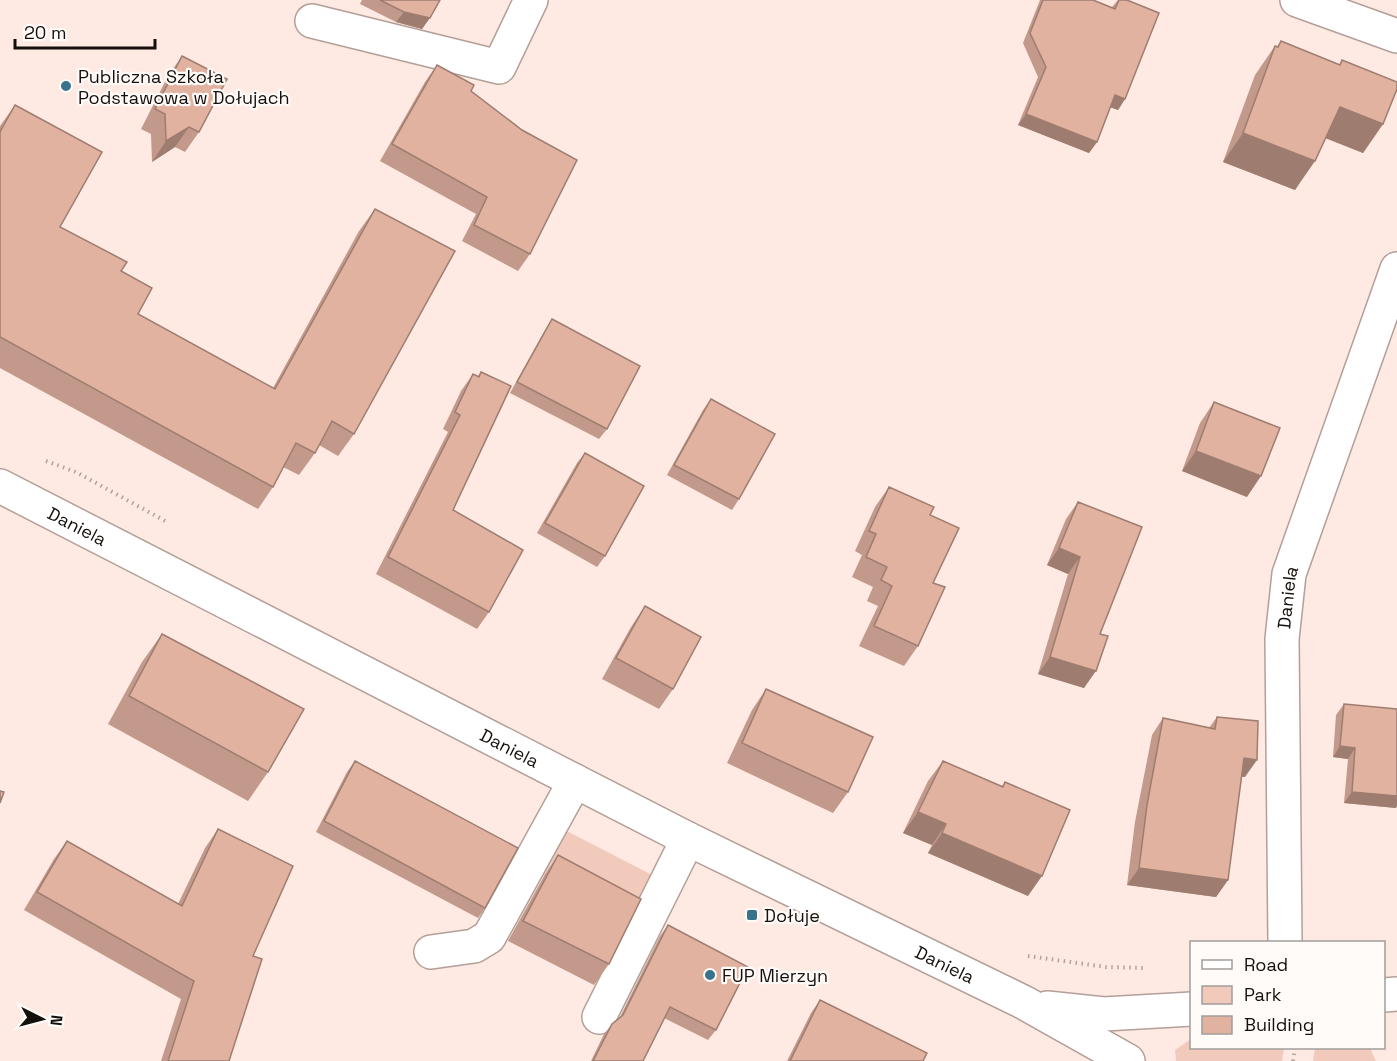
<svg xmlns="http://www.w3.org/2000/svg" width="1397" height="1061" viewBox="0 0 1397 1061" font-family="'Space Grotesk',sans-serif">
  <rect width="100%" height="100%" fill="#feeae2"/>
  <g fill="#f2cabc">
    <path d="M561,828L656,877L635,923L537,872Z"/>
    <path d="M1191,1039L1192,1048H1284L1282,1061H1176L1175,1050Z"/>
    <path d="M1315,1048H1370L1376,1061H1313Z"/>
  </g>
  <g fill="none" stroke-linecap="round" stroke-linejoin="round">
    <defs>
      <g id="minor">
        <path d="M1297,0L1397,36"/>
        <path d="M312,21L499,67L531,0"/>
        <path id="s1" d="M0,486L688,839L1023,1002L1128,1061"/>
        <path id="s2" d="M1285,942L1282,639L1289,574L1397,269"/>
        <path d="M431,952L474,946L489,937L575,781"/>
        <path d="M1384,995L1397,994"/>
        <path d="M1047,1008L1104,1014L1192,1009"/>
        <path d="M599,1017L688,839"/>
      </g>
    </defs>
    <use href="#minor" stroke="#b39f98" stroke-width="36"/>
    <g stroke="#b1a29c" stroke-width="4" stroke-dasharray="1.5 4.5" stroke-linecap="butt">
      <path d="M46,461L76,472L167,522"/>
      <path d="M1028,956L1106,967L1146,968"/>
      <path d="M1293,1061L1295,1048"/>
    </g>
    <use href="#minor" stroke="#fff" stroke-width="33"/>
  </g>
  <g fill="#c2998a">
    <path d="M362,0H440L422,29L396,22L360,4Z"/>
    <path d="M1040,0H1093L1112,7L1118,0H1127L1125,99L1118,110L1110,107L1097,142L1089,153L1018,125L1038,77L1023,43Z"/>
    <path d="M1281,41L1339,65L1342,60L1383,124L1363,153L1326,138L1295,190L1223,162L1255,75L1275,46L1277,47Z"/>
    <path d="M182,56L199,132L185,152L175,147L152,162L151,134L141,129L168,76Z"/>
    <path d="M437,65L471,91L530,254L518,271L462,241L476,214L380,161L425,82Z"/>
    <path d="M15,105L60,227L121,271L138,314L273,388L359,231L375,209L354,434L338,456L319,445L315,453L299,475L283,467L273,487L258,509L0,368V126Z"/>
    <path d="M552,319L607,429L599,439L510,393L545,330Z"/>
    <path d="M481,372L453,510L489,612L477,629L376,574L448,432L443,429L461,391L473,374L478,376Z"/>
    <path d="M711,399L739,499L732,510L667,475L703,410Z"/>
    <path d="M1214,402L1247,497L1182,471L1200,423Z"/>
    <path d="M585,453L605,556L597,567L537,533L577,463Z"/>
    <path d="M889,487L930,515L933,583L918,646L904,666L859,646L878,606L867,601L873,587L852,577L862,555L855,551L875,507Z"/>
    <path d="M1078,502L1100,634L1084,688L1038,674L1068,574L1047,565L1066,519Z"/>
    <path d="M645,606L673,689L659,709L602,679L631,627Z"/>
    <path d="M162,634L268,772L248,801L108,724L142,662Z"/>
    <path d="M766,689L848,792L833,813L727,763L752,710Z"/>
    <path d="M1344,704L1396,808L1344,803L1348,759L1333,757L1336,715Z"/>
    <path d="M1217,717L1245,777H1241L1228,880L1216,897L1127,885L1135,822L1152,735L1163,718L1209,728Z"/>
    <path d="M355,761L485,908L478,918L316,832L347,772Z"/>
    <path d="M943,761L1002,786L1005,782L1028,896L928,853L932,845L903,833L928,781Z"/>
    <path d="M218,829L253,956L229,1061H161L181,999L24,910L54,859L67,841L178,904L205,848Z"/>
    <path d="M558,855L609,964L594,985L508,941L544,876Z"/>
    <path d="M668,925L716,1030L708,1040L664,1018L643,1061H591L604,1034L612,1024L620,1017L660,936Z"/>
    <path d="M820,1000L923,1061H787L811,1013Z"/>
  </g>
  <g fill="#9e7d70">
    <path d="M404,12L430,18L422,29L396,22Z"/>
    <path d="M1115,95L1125,99L1118,110L1107,106Z"/>
    <path d="M1340,107L1383,124L1363,153L1320,136Z"/>
    <path d="M1026,114L1097,142L1089,153L1018,125Z"/>
    <path d="M189,127L175,147L152,162L166,141Z"/>
    <path d="M1243,133L1315,161L1295,190L1223,162Z"/>
    <path d="M1196,451L1261,476L1247,497L1182,471Z"/>
    <path d="M1059,548L1080,557L1068,574L1047,565Z"/>
    <path d="M1050,657L1096,671L1084,688L1038,674Z"/>
    <path d="M1340,746L1355,748L1348,759L1333,757Z"/>
    <path d="M1244,758L1257,760L1245,777L1232,775Z"/>
    <path d="M1352,792L1397,796V806L1396,808L1344,803Z"/>
    <path d="M918,812L946,824L932,845L903,833Z"/>
    <path d="M942,833L1042,876L1028,896L928,853Z"/>
    <path d="M1139,868L1228,880L1216,897L1127,885Z"/>
  </g>
  <g fill="#e1b2a0" stroke="#9e7d70" stroke-width="1.5">
    <path d="M380,0H440L430,18L404,12Z"/>
    <path d="M1043,0H1093L1115,9L1119,0H1127L1159,13L1125,99L1115,95L1097,142L1026,114L1046,67L1030,33Z"/>
    <path d="M1281,41L1340,65L1342,60L1397,82V89L1383,124L1340,107L1315,161L1243,133L1275,46L1278,47Z"/>
    <path d="M182,56L227,79L199,132L189,127L166,141L165,114L155,109Z"/>
    <path d="M437,65L474,85L471,91L522,130L577,160L530,254L474,225L487,197L392,144Z"/>
    <path d="M15,105L102,152L60,227L127,262L121,271L152,288L138,314L275,389L375,209L455,251L354,434L332,421L315,453L296,443L273,487L0,337V132Z"/>
    <path d="M552,319L640,366L607,429L517,382Z"/>
    <path d="M481,372L511,386L453,510L523,550L489,612L388,557L460,415L455,412L473,374L479,377Z"/>
    <path d="M711,399L775,434L739,499L674,465Z"/>
    <path d="M1214,402L1280,428L1261,476L1196,451Z"/>
    <path d="M585,453L644,486L605,556L545,523Z"/>
    <path d="M889,487L934,507L930,515L959,528L933,583L945,587L918,646L874,626L892,586L881,580L887,567L866,557L876,534L869,531Z"/>
    <path d="M1078,502L1142,527L1100,634L1108,636L1096,671L1050,657L1080,557L1059,548Z"/>
    <path d="M645,606L701,637L673,689L616,658Z"/>
    <path d="M162,634L304,709L268,772L129,696Z"/>
    <path d="M766,689L873,737L848,792L742,743Z"/>
    <path d="M1344,704L1397,709V796L1352,792L1355,748L1340,746Z"/>
    <path d="M1217,717L1258,721L1257,760L1244,758L1228,880L1139,868L1147,805L1163,718L1215,729Z"/>
    <path d="M355,761L518,848L485,908L324,821Z"/>
    <path d="M943,761L1003,787L1005,782L1070,810L1042,876L942,833L946,824L918,812Z"/>
    <path d="M0,791L4,792L0,803Z"/>
    <path d="M218,829L293,866L253,956L262,959L229,1061H168L194,981L37,892L67,841L182,906Z"/>
    <path d="M558,855L641,899L609,964L523,921Z"/>
    <path d="M668,925L748,967L716,1030L670,1007L643,1061H593L612,1024L623,1015Z"/>
    <path d="M820,1000L927,1053L923,1061H790Z"/>
  </g>
  <g fill="#39728b" stroke="#fffbf9" stroke-width="2">
    <circle cx="66" cy="86" r="6"/>
    <rect x="746" y="909" width="12" height="12" rx="3"/>
    <circle cx="710" cy="975" r="6"/>
  </g>
  <g text-anchor="middle" dominant-baseline="central" stroke-width="4.5" stroke-linejoin="round" paint-order="stroke">
    <g font-size="18" fill="#150f0c" stroke="#fffbf9" text-anchor="start">
      <text x="78" y="76">Publiczna Szkoła<tspan x="78" dy="21">Podstawowa w Dołujach</tspan></text>
      <text x="764" y="915">Dołuje</text>
      <text x="722" y="975">FUP Mierzyn</text>
    </g>
    <g font-size="18" fill="#150f0c" stroke="#fffbf9">
      <text stroke="none"><textPath href="#s1" startOffset="87">Daniela</textPath></text>
      <text stroke="none"><textPath href="#s2" startOffset="345">Daniela</textPath></text>
      <text stroke="none"><textPath href="#s1" startOffset="573">Daniela</textPath></text>
      <text stroke="none"><textPath href="#s1" startOffset="1059">Daniela</textPath></text>
    </g>
  </g>
  <rect x="1190" y="941" width="195" height="108" fill="#fffbf9" stroke="#a19d9a" stroke-width="1.5"/>
  <rect x="1202" y="960" width="30" height="9" fill="#ffffff" stroke="#a19d9a" stroke-width="1.5"/>
  <text x="1244" y="971" font-size="18" fill="#150f0c">Road</text>
  <rect x="1202" y="986" width="30" height="18" fill="#f2cabc" stroke="#a19d9a" stroke-width="1.5"/>
  <text x="1244" y="1001" font-size="18" fill="#150f0c">Park</text>
  <rect x="1202" y="1016" width="30" height="18" fill="#e1b2a0" stroke="#a19d9a" stroke-width="1.5"/>
  <text x="1244" y="1031" font-size="18" fill="#150f0c">Building</text>
  <g transform="translate(42 1019) rotate(96)" stroke="#fffbf9" stroke-width="4.5" paint-order="stroke">
  <path d="M0-4.5L10 22L0 15L-10 22Z" fill="#150f0c"/>
  <text y="-9" font-size="16" font-weight="bold" text-anchor="middle" fill="#150f0c">N</text>
  </g>
  <path d="M15 39v9h140v-9" fill="none" stroke="#150f0c" stroke-width="3"/>
  <text x="24" y="39" font-size="18" fill="#150f0c" stroke="#fffbf9" stroke-width="4.5" paint-order="stroke">20 m</text>
</svg>
